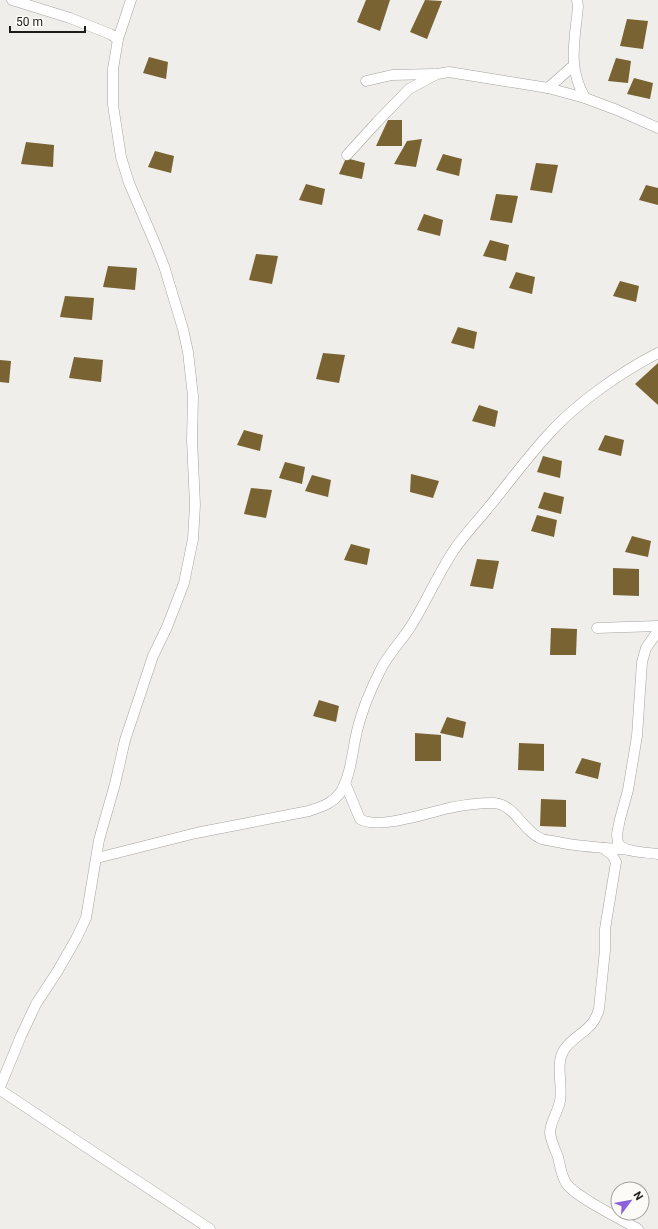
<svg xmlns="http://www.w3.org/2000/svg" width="658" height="1229" viewBox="0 0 658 1229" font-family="Roboto,sans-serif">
  <rect width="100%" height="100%" fill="#f0eeea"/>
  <g fill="#796332">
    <path d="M366,0H390L380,31L357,22Z"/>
    <path d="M425,0L442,1L427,39L410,32Z"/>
    <path d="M627,19L648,21L643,49L620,46Z"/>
    <path d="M149,57L168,62L166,79L143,73Z"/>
    <path d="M616,58L631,61L628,83L608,81Z"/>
    <path d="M634,78L653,83L650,99L627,94Z"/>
    <path d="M388,120H402V146H376Z"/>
    <path d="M422,139L416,167L394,164L407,141Z"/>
    <path d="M26,142L54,145L53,167L21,164Z"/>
    <path d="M155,151L174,156L171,173L148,167Z"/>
    <path d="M443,154L462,159L459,176L436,170Z"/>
    <path d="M346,158L365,163L362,179L339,174Z"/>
    <path d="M536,163L558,165L552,193L530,190Z"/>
    <path d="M306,184L325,189L322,205L299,200Z"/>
    <path d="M646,185L658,188V205L639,200Z"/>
    <path d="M496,194L518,196L512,223L490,220Z"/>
    <path d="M424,214L443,220L440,236L417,230Z"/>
    <path d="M490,240L509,245L506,261L483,256Z"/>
    <path d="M256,254L278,256L272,284L249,280Z"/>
    <path d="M108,266L137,268L135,290L103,287Z"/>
    <path d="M516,272L535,277L532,294L509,288Z"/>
    <path d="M620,281L639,286L636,302L613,296Z"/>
    <path d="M65,296L94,298L92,320L60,317Z"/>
    <path d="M458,327L477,332L474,349L451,343Z"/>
    <path d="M323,353L345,355L339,383L316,379Z"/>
    <path d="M74,357L103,360L101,382L69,378Z"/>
    <path d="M0,360L11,361L9,383L0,382Z"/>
    <path d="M658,363V405L635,384Z"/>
    <path d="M479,405L498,411L495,427L472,421Z"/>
    <path d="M244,430L263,435L260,451L237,445Z"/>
    <path d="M605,435L624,440L621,456L598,450Z"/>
    <path d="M543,456L562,461L560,478L537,472Z"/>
    <path d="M285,462L305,467L302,484L279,478Z"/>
    <path d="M411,474L439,481L433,498L410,492Z"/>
    <path d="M312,475L331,480L328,497L305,491Z"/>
    <path d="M251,488L272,490L266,518L244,514Z"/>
    <path d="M544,492L564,497L561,514L538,508Z"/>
    <path d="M537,515L557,520L554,537L531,531Z"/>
    <path d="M632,536L651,541L648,557L625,552Z"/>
    <path d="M351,544L370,549L367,565L344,560Z"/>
    <path d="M477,559L499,561L493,589L470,586Z"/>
    <path d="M613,568L639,569V596L613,595Z"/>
    <path d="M551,628L577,629L576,655H550Z"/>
    <path d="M319,700L339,706L336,722L313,716Z"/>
    <path d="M447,717L466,722L463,738L440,733Z"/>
    <path d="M415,733L441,735V761H415Z"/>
    <path d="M519,743L544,744V771L518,770Z"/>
    <path d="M582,758L601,763L598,779L575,773Z"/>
    <path d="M541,799L566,800V827L540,826Z"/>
  </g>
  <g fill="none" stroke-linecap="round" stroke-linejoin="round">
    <defs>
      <g id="street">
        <path d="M12,0L70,18L110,34L118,39"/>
        <path d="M577,0L578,6C575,41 567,66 585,98"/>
        <path d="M366,81L392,75L434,74"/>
        <path d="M548,88L573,66"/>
        <path d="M347,155L377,122L409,89L437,74L449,72L548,88L585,98L617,110L658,128"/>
        <path d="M597,628L658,626"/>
        <path d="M658,631L646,648L642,662L637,736L628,790L620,819L617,834L618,844C628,853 645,852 658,854"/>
        <path d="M345,783L360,819C377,830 428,813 449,808C463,805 480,803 494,803C516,805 522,831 542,839C548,841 556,841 562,843C585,847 607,848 629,850"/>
        <path d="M603,848L612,855L616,862L605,929V950L599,1009C593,1032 574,1034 564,1050C555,1064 563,1085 560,1101C558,1112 550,1122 550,1133C551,1141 555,1149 558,1157C560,1165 561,1175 566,1183C575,1197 621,1219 638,1229"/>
        <path d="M97,858L196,833L309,811C320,807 332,804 340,793C352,774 352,749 358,727C363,707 371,689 380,671C388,654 401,642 411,626C426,602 438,574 454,550C464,535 477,522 488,508C508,484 526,459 547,436C575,404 621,372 658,353"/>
        <path d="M0,1087L21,1036L36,1004L57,972L76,939L86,918L99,840L115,784L125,740L153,656L167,627L184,583L193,539L195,505L192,440L193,396L188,352L183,329L164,266L154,241L129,183L121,157L113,105V69L118,39L131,0"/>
        <path d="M0,1090L210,1229"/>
      </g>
    </defs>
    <use href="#street" stroke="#a5a3a0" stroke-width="11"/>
    <use href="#street" stroke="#fff" stroke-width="10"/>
  </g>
  <g transform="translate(630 1201) rotate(58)"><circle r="19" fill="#fdfbf7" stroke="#a3a29f"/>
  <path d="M0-3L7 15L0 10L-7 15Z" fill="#8b61db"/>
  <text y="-6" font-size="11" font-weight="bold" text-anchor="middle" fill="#1c1c1a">N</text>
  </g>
  <path d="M10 26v6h75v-6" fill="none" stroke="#1c1c1a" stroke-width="2"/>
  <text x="16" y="26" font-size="12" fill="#1c1c1a" stroke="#fdfbf7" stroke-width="3" paint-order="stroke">50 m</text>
</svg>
